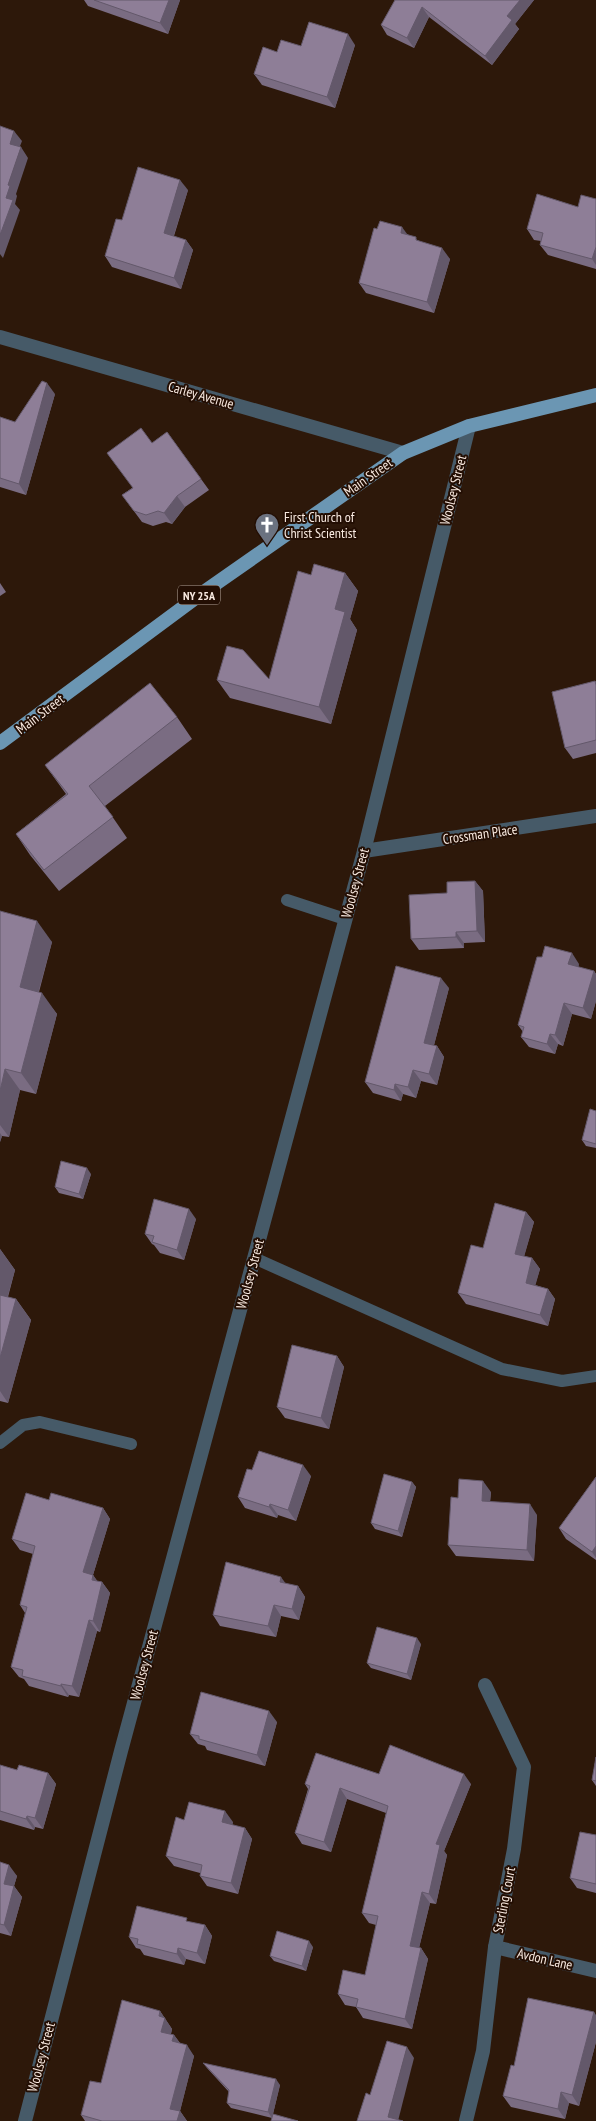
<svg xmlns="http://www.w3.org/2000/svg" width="596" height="2121" viewBox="0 0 596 2121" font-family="'PT Sans Narrow',sans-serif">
  <rect width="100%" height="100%" fill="#2d180a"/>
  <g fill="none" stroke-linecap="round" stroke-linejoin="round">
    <g stroke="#465a68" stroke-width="12">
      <path d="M287,900L345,919"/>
      <path d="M254,1258L502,1369L562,1381L596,1376"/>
      <path d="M0,1443L23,1425L40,1422L131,1444"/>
    </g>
    <g stroke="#465a68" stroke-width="14">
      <path d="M0,337L403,453"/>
      <path d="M364,851L596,816"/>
      <path d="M495,1947L596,1971"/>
      <path d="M25,2121L121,1751L364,851L469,426"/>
      <path d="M466,2121L483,2051L495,1947L514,1849L524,1767L485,1685"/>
    </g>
    <path stroke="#6b96b3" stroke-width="14" d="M0,743L201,594L403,453L469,426L596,395"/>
  </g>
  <g fill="#7a6c82">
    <path d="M84,0H180L168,34L88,6Z"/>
    <path d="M395,0H534L515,24L519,29L492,65L429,17L414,48L387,35L381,25Z"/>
    <path d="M355,45L335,108L262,85L254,74L277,52L301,46Z"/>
    <path d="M188,190L174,236L186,240L193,250L181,289L112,267L105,256L122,220Z"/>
    <path d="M596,199V269L548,255L540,245L541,241L534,240L527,229Z"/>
    <path d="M377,229L407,234L450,259L434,313L366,293L359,283Z"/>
    <path d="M55,394L26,495L0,487V417L15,422Z"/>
    <path d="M167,432L209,490L185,507L172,524L166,522L153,526L142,522L122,495L132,488L152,443Z"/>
    <path d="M345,573L358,591L350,619L357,630L331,724L230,698L217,680L269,679L311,575Z"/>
    <path d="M0,583L6,592L0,596Z"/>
    <path d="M595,681L596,682V753L573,759L565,748Z"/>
    <path d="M177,717L192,739L105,806L127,838L59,891L30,855L16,834L66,794L45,765Z"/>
    <path d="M475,881L483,891L485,942L464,943V948L419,950L411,939L447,893Z"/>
    <path d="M0,911L52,942L39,992L57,1014L36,1094L20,1090L9,1137L2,1136L0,1142Z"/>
    <path d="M579,964L578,967L594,971L596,974V1001L591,1019L572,1014L563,1046L558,1044L555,1054L529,1047L521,1037L523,1032L518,1025Z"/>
    <path d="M449,988L434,1045L437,1046L444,1057L437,1085L421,1081L416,1098L403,1094L401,1101L373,1093L365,1082Z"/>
    <path d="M596,1111V1148L586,1146L582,1140Z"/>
    <path d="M91,1174L83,1199L59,1193L55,1187Z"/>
    <path d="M526,1212L534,1222L524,1256L532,1258L540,1269L535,1285L548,1289L555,1299L548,1326L466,1304L458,1293L483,1248Z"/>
    <path d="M196,1219L184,1260L160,1253L154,1245L152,1244L145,1234Z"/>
    <path d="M0,1249L15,1270L8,1297L16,1299L31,1320L8,1403L0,1401Z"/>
    <path d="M337,1356L344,1367L329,1429L285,1418L277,1407Z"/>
    <path d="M252,1470L311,1476L296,1521L278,1515L277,1518L245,1508L238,1497Z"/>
    <path d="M596,1477V1560L566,1539L559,1528Z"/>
    <path d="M412,1482L416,1487L402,1537L375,1529L371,1523Z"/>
    <path d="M491,1492L490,1502L537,1515L534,1561L456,1556L448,1545L458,1498Z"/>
    <path d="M49,1500L103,1508L110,1519L93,1575L97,1581L102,1582L110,1593L100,1632L97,1631L79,1697L69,1695L68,1697L29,1686L24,1679L19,1677L11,1667L25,1613L20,1605L33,1554L20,1550L12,1539Z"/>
    <path d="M298,1586L305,1597L299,1620L281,1616L276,1637L220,1626L213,1615Z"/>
    <path d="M421,1644L411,1680L371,1668L367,1663Z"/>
    <path d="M277,1722L265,1766L207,1750L205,1746L198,1744L190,1734Z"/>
    <path d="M596,1757V1786L592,1780Z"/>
    <path d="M0,1765L17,1770L48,1773L56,1784L43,1829L35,1827L34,1830L0,1820Z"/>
    <path d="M379,1774L471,1784L444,1851L447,1855L436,1904L430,1903L419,1948H421L428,1959L412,2029L363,2018L356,2007L345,2005L338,1994L365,1975L376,1925L369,1923L362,1913L386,1813L347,1799L331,1852L302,1844L295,1833L308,1789L305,1784Z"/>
    <path d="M184,1820L233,1822L232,1825L245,1828L252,1839L238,1894L207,1886L200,1876V1873L174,1866L166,1856Z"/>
    <path d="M596,1835V1893L577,1888L570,1878Z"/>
    <path d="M0,1862L17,1876L14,1886L22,1897L11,1936L0,1933Z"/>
    <path d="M190,1922L205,1925L212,1936L205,1964L186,1959L184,1965L144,1955L140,1949L136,1948L129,1937Z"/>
    <path d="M313,1947L306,1971L274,1961L270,1956Z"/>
    <path d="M160,2011L172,2029L171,2034L174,2035L180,2043L194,2056L180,2111L187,2121H85L81,2115L101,2083Z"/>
    <path d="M596,2015V2042L579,2106L569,2103L565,2119L511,2107L503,2096L514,2066Z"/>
    <path d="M203,2063L280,2085L272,2118L231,2108L227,2103L229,2092L207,2068Z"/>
  </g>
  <g fill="#63586a">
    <path d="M169,0H180L168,34L160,23Z"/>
    <path d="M520,0H534L515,24L519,29L492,65L485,56L507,16Z"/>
    <path d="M422,7L429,17L414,48L407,38Z"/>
    <path d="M348,34L355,45L335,108L327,97Z"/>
    <path d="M14,131L22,141L17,154L10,144Z"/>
    <path d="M21,147L28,158L16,194L17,196L15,204L20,210L3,258L0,254V235L8,185Z"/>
    <path d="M180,180L188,190L171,244L164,233Z"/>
    <path d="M402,227L410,238L401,233Z"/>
    <path d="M186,240L193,250L181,289L174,278Z"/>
    <path d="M596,247V265L592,259Z"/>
    <path d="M442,248L450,259L434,313L427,302Z"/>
    <path d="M47,383L55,394L26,495L19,484Z"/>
    <path d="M177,496L185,507L172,524L164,513Z"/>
    <path d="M345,573L358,591L350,619L357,630L331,724L319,707L335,609Z"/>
    <path d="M475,881L483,891L485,942L477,931Z"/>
    <path d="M37,921L52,942L34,1008L20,987Z"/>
    <path d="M456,932L464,943V948L456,937Z"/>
    <path d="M572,953L579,964L576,975L568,964Z"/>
    <path d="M594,971L596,974V1001L591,1019L583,1008Z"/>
    <path d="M441,978L449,988L432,1053L424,1043Z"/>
    <path d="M42,993L57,1014L36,1094L21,1073Z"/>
    <path d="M564,1003L572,1014L563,1046L555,1035Z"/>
    <path d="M550,1034L558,1044L555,1054L547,1044Z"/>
    <path d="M437,1046L444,1057L437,1085L429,1074Z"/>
    <path d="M5,1069L20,1090L9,1137L0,1125V1091Z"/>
    <path d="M413,1070L421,1081L416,1098L408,1087Z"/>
    <path d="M395,1084L403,1094L401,1101L394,1090Z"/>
    <path d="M0,1133L2,1136L0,1142Z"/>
    <path d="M87,1168L91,1174L83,1199L79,1194Z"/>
    <path d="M189,1209L196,1219L184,1260L177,1250Z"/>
    <path d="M526,1212L534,1222L522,1264L515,1254Z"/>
    <path d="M0,1249L15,1270L3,1313L0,1308Z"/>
    <path d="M532,1258L540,1269L533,1294L526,1283Z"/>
    <path d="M548,1289L555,1299L548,1326L540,1315Z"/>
    <path d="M16,1299L31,1320L8,1403L0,1391V1358Z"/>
    <path d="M337,1356L344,1367L329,1429L321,1418Z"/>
    <path d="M303,1465L311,1476L296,1521L288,1510Z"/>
    <path d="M483,1481L491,1492L489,1512L482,1501Z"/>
    <path d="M412,1482L416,1487L402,1537L398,1531Z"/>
    <path d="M270,1504L278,1515L277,1518L269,1507Z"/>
    <path d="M530,1504L537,1515L534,1561L527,1550Z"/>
    <path d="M103,1508L110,1519L93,1575L101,1586L83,1572Z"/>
    <path d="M596,1546V1558L592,1552Z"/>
    <path d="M281,1577L289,1588L280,1582Z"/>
    <path d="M102,1582L110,1593L100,1632L93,1621Z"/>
    <path d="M298,1586L305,1597L299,1620L292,1609Z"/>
    <path d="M274,1605L281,1616L276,1637L268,1626Z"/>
    <path d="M89,1620L97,1631L79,1697L72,1686Z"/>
    <path d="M417,1638L421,1644L411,1680L407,1674Z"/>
    <path d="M61,1684L69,1695L68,1697L61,1686Z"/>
    <path d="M269,1711L277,1722L265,1766L257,1755Z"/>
    <path d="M48,1773L56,1784L43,1829L35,1818Z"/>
    <path d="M464,1774L471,1784L444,1851L447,1855L436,1904L429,1894L436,1844Z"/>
    <path d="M340,1788L347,1799L331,1852L324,1842Z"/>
    <path d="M225,1811L233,1822L230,1833L222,1822Z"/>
    <path d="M27,1816L35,1827L34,1830L26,1819Z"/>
    <path d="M245,1828L252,1839L238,1894L231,1883Z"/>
    <path d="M9,1865L17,1876L14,1886L22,1897L11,1936L4,1925V1884Z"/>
    <path d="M422,1892L430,1903L417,1956L410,1946Z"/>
    <path d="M205,1925L212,1936L205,1964L197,1953Z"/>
    <path d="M309,1941L313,1947L306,1971L302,1966Z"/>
    <path d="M178,1948L186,1959L184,1965L177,1954Z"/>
    <path d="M421,1948L428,1959L412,2029L405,2019Z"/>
    <path d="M160,2011L172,2029L169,2042L161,2032L159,2016Z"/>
    <path d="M594,2012L596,2015V2042L579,2106L572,2095Z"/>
    <path d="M174,2035L182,2046L172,2041Z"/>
    <path d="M187,2045L194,2056L178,2119L180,2111L187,2121H177L170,2109Z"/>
    <path d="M407,2047L414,2058L398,2121L388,2117Z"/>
    <path d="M276,2079L280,2085L272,2118L268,2112Z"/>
    <path d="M561,2092L569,2103L565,2119L558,2109Z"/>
  </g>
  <g fill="#8e7e97" stroke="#63586a">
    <path d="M94,0H169L160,23Z"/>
    <path d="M395,0H520L507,16L512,20L485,56L422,7L407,38L381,25Z"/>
    <path d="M309,22L348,34L327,97L254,74L263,47L277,52L281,40L301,46Z"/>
    <path d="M0,126L14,131L10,144L21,147L8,185L10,186L6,198L13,200L0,235Z"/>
    <path d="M138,167L180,180L164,233L186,240L174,278L105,256L116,219L122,220Z"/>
    <path d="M537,194L578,207L581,195L596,199V247L592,259L540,245L543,233L527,229Z"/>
    <path d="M380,221L402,227L401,233L416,237V240L442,248L427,302L359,283L374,228L377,229Z"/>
    <path d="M42,381L47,383L19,484L0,478V417L15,422Z"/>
    <path d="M141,428L152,443L167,432L201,479L177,496L164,513L158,511L146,515L134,511L122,495L133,488L107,453Z"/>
    <path d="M314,564L345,573L335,609L345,612L319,707L217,680L227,646L243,650L269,679L298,571L311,575Z"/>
    <path d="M595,681L596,685V740L565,748L552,692Z"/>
    <path d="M150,683L177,717L89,786L113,817L44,870L16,834L68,794L45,765Z"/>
    <path d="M475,881L477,931L456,932V937L411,939L409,895L447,893V882Z"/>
    <path d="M0,911L37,921L20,987L42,993L21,1073L5,1069L0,1091Z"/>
    <path d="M545,946L572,953L568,964L594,971L583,1008L564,1003L555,1035L550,1034L547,1044L521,1037L524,1027L518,1025L537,957H542Z"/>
    <path d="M396,966L441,978L424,1043L437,1046L429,1074L413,1070L408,1087L395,1084L394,1090L365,1082Z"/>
    <path d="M590,1109L596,1111V1144L582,1140Z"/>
    <path d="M61,1161L87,1168L79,1194L55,1187Z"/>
    <path d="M154,1199L189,1209L177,1250L152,1242L154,1236L145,1234Z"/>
    <path d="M495,1203L526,1212L515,1254L532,1258L526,1283L548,1289L540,1315L458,1293L471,1245L483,1248Z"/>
    <path d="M0,1295L16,1299L0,1358Z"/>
    <path d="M292,1345L337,1356L321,1418L277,1407Z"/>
    <path d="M259,1451L303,1465L288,1510L270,1504L269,1507L238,1497L247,1469L252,1470Z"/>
    <path d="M384,1474L412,1482L398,1531L371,1523Z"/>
    <path d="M596,1477V1546L592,1552L559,1528Z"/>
    <path d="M459,1479L483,1481L482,1501L530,1504L527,1550L448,1545L451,1497L458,1498Z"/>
    <path d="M26,1493L49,1500L51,1493L103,1508L83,1572L93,1575L92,1580L102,1582L93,1621L89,1620L72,1686L61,1684V1686L22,1676L23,1670L11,1667L27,1607L20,1605L35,1546L12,1539Z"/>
    <path d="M226,1562L281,1577L280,1582L298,1586L292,1609L274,1605L268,1626L213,1615Z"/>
    <path d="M377,1627L417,1638L407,1674L367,1663Z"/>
    <path d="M201,1692L269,1711L257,1755L199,1739V1736L190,1734Z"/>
    <path d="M390,1745L464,1774L436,1844L440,1845L429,1894L422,1892L410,1946L421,1948L405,2019L356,2007L358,1999L338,1994L343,1970L365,1975L378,1916L362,1913L388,1806L340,1788L324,1842L295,1833L310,1786L305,1784L316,1753L379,1774Z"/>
    <path d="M596,1757V1781L592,1780Z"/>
    <path d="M0,1765L17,1770L19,1765L48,1773L35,1818L27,1816L26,1819L0,1811Z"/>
    <path d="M189,1802L225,1811L222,1822L245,1828L231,1883L200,1876L202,1865L166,1856L176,1817L184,1820Z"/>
    <path d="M580,1832L596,1835V1884L570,1878Z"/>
    <path d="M0,1862L9,1865L4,1884L14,1886L4,1925L0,1924Z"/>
    <path d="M137,1906L187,1918L186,1921L205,1925L197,1953L178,1948L177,1954L137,1944L138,1939L129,1937Z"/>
    <path d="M277,1931L309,1941L302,1966L270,1956Z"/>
    <path d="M528,1998L594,2012L572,2095L561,2092L558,2109L503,2096L511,2065L514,2066Z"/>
    <path d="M122,2000L160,2011L159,2016L165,2018L161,2032L174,2035L172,2041L187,2045L170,2109L180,2111L177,2121H102L81,2115L90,2081L101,2083Z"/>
    <path d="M387,2041L407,2047L388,2117L403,2121H357L366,2093L370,2095Z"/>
    <path d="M203,2063L276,2079L268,2112L227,2103L229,2090Z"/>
    <path d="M273,2114L298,2121H271Z"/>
  </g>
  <defs>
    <symbol id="church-pin" viewBox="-11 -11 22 30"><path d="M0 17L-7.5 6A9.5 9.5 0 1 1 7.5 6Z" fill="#6b7280" stroke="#230e03"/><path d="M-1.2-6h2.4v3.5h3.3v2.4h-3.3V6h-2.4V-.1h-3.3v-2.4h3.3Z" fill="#fff"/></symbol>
  </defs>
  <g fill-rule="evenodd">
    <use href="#church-pin" x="253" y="511" width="28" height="38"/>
  </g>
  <g text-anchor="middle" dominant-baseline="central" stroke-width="4" stroke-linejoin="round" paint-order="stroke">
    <rect fill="#230e03" stroke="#b9a89e" stroke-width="1" x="178" y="585.5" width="42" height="19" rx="4"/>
    <g font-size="12" font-weight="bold" fill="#f9eae1">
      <text x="199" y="595">NY 25A</text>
    </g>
    <g font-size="14" fill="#f9eae1" stroke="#230e03">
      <text transform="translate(201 395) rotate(16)">Carley Avenue</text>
      <text transform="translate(368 477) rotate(-35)">Main Street</text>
      <text transform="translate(453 490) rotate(-76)">Woolsey Street</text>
      <text transform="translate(40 714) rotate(-37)">Main Street</text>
      <text transform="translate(480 834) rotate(-8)">Crossman Place</text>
      <text transform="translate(355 883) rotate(-75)">Woolsey Street</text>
      <text transform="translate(250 1274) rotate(-75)">Woolsey Street</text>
      <text transform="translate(144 1665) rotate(-75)">Woolsey Street</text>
      <text transform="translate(504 1900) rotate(-79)">Sterling Court</text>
      <text transform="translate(545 1959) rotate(13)">Avdon Lane</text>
      <text transform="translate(41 2057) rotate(-75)">Woolsey Street</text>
    </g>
    <g font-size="14" fill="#f9eae1" stroke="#230e03" text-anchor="start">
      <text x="284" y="517">First Church of<tspan x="284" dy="16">Christ Scientist</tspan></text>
    </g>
  </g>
</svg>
